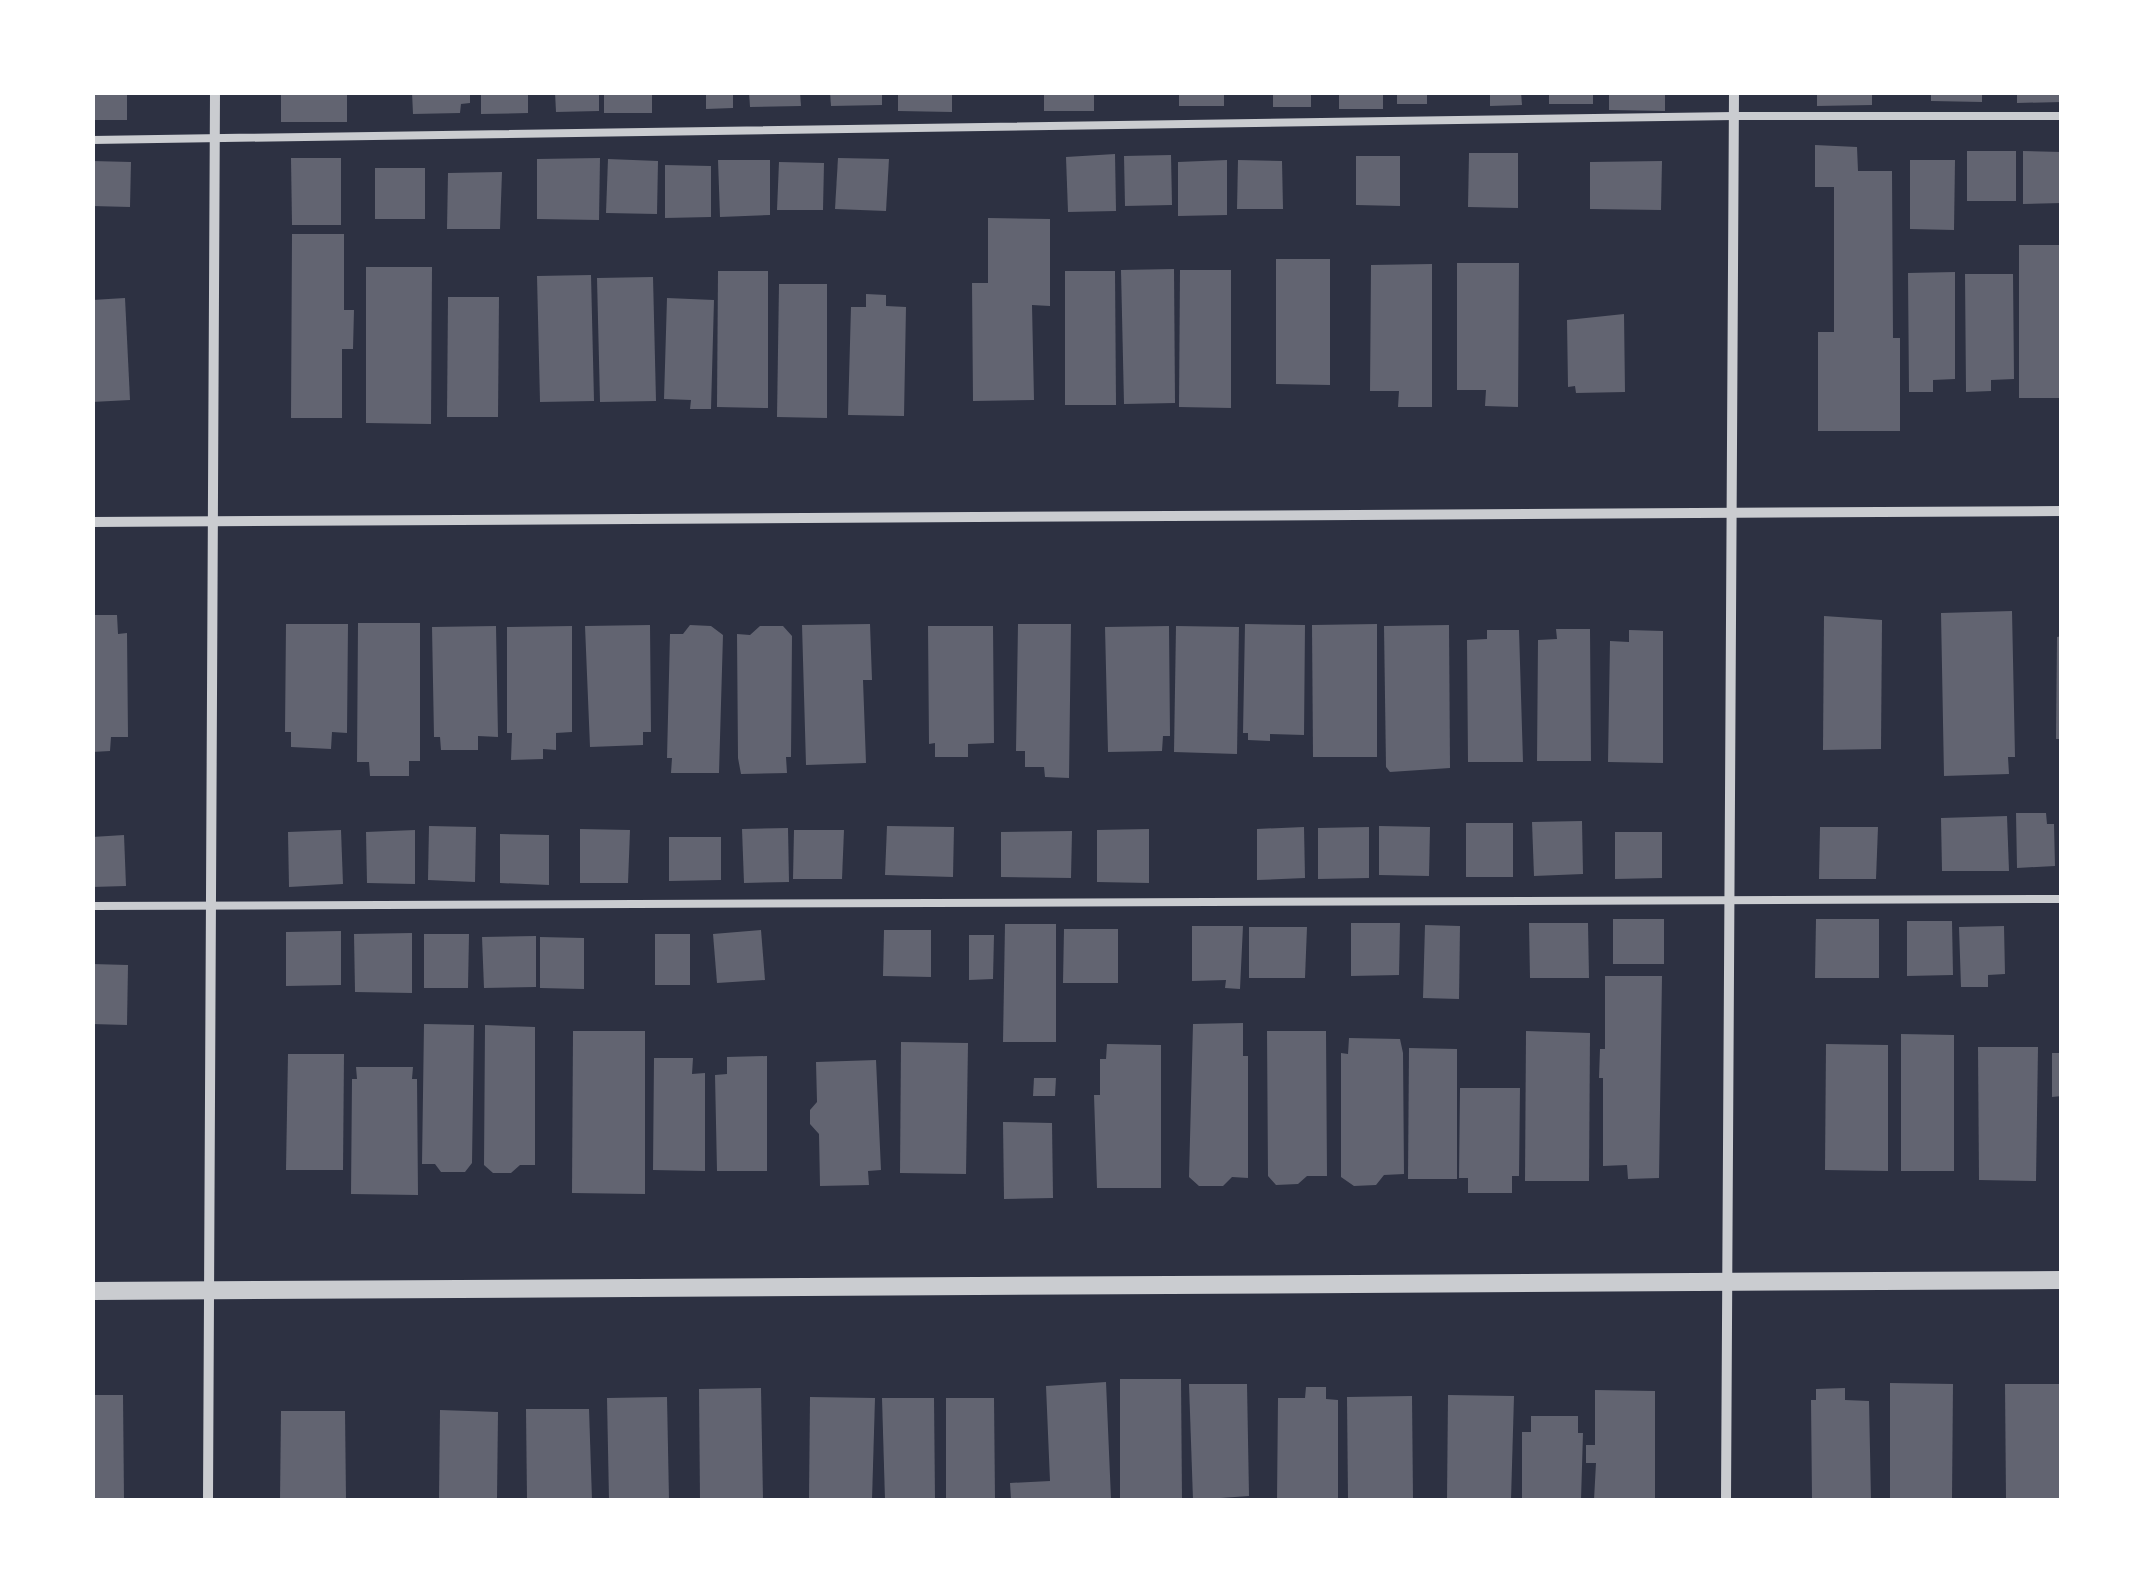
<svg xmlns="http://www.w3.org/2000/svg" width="2154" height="1593" viewBox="0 0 2154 1593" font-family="Signika,sans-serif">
  <rect width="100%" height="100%" fill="#2d3142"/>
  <g fill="#626471">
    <rect x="92" y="92" width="35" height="28"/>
    <rect x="281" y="92" width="66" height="30"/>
    <path d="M412,92H470V103L461,104L460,113L413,114Z"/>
    <path d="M481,92H528V113L481,114Z"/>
    <path d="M555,92H599V111L556,112Z"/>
    <rect x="604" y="92" width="48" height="21"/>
    <path d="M706,92H733V108L706,109Z"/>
    <path d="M749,92H800L801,106L750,107Z"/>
    <path d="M830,92H882V105L831,106Z"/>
    <path d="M898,92H952V112L898,111Z"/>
    <rect x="1044" y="92" width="50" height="19"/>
    <rect x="1179" y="92" width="45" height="14"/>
    <rect x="1273" y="92" width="38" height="15"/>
    <rect x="1339" y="92" width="44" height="17"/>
    <rect x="1397" y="92" width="30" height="12"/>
    <path d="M1490,92H1521L1522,105L1490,106Z"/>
    <rect x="1549" y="92" width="44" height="12"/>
    <path d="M1609,92H1665V111L1609,110Z"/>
    <path d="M1817,92H1872V105L1817,106Z"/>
    <path d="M1931,92H1982V102L1931,101Z"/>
    <path d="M2017,92H2062V102L2017,103Z"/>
    <path d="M1815,145L1857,147L1858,171H1892L1893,338H1900V431H1818V332H1834V187H1815Z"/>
    <rect x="1967" y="151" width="49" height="50"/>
    <path d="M2023,151L2062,152V203L2023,204Z"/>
    <path d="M1469,153H1518V208L1468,207Z"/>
    <path d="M1115,154L1116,211L1068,212L1066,157Z"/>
    <path d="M1171,155L1172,205L1125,206L1124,156Z"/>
    <path d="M1356,156H1400V206L1356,205Z"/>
    <path d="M291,158H341V225H292Z"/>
    <path d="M600,158L599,220L537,219V159Z"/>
    <path d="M838,158L889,159L886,211L835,209Z"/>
    <path d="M608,159L658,161L657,214L606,213Z"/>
    <path d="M718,160H770V215L720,217Z"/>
    <path d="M1227,160V215L1178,216V162Z"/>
    <path d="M1238,160L1282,161L1283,209H1237Z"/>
    <path d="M1910,160H1955L1954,230L1910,229Z"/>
    <path d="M92,161L131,162L130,207L92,206Z"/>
    <path d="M1662,161L1661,210L1590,209V162Z"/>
    <path d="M779,162L824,163L823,210H777Z"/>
    <path d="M665,165L711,166V217L665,218Z"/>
    <rect x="375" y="168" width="50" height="51"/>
    <path d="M502,172L500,229H447L448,173Z"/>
    <path d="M988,218L1050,219V306L1032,305L1034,400L973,401L972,283H988Z"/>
    <path d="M292,234H344V310H354L353,349H342V418H291Z"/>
    <rect x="2019" y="245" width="43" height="153"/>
    <path d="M1276,259H1330V385L1276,384Z"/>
    <path d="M1457,263H1519L1518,407L1485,406L1486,390H1457Z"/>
    <path d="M1432,264V407H1398L1399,391H1370L1371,265Z"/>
    <path d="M366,267H432L431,424L366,423Z"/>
    <path d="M1174,269L1175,403L1124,404L1121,270Z"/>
    <path d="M1180,270H1231V408L1179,407Z"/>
    <path d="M718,271H768V408L717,407Z"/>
    <path d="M1065,271H1115L1116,405H1065Z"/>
    <path d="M1955,272V379L1933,380V392H1909L1908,273Z"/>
    <path d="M1965,274H2013L2014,379L1991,380V391L1966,392Z"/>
    <path d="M591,275L594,401L540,402L537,276Z"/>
    <path d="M653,277L656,401L600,402L597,278Z"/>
    <path d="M779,284H827V418L777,417Z"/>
    <path d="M866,294L886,295V306L906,307L904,416L848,415L851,307H866Z"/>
    <path d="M448,297H499L498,417H447Z"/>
    <path d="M125,298L130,400L92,402V300Z"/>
    <path d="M667,298L714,300L711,409H690L691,400L664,399Z"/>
    <path d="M1624,314L1625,392L1576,393L1575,386L1568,387L1567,320Z"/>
    <path d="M2012,611L2015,757H2008L2009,774L1944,776L1941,613Z"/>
    <path d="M92,615H117L118,634L127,633L128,737H111L110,751L92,752Z"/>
    <path d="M1824,616L1882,620L1881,749L1823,750Z"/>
    <path d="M358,623H420V761H409V776H370L369,762H357Z"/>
    <path d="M286,624H348L347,733L332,732L331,749L291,747V732H285Z"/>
    <path d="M870,624L872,680H863L866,763L806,765L802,625Z"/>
    <path d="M1018,624H1071L1069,778L1045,777L1044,767H1025V751H1016Z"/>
    <path d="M1245,624L1305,625L1304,735L1270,734V741L1248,740V733H1243Z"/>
    <path d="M1377,624V757H1313L1312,625Z"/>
    <path d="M650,625L651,732H643V745L590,747L585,626Z"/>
    <path d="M690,625L711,626L723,635L719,773H671L672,758H667L670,634H683Z"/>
    <path d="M1449,625L1450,768L1390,772L1386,767L1384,626Z"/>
    <path d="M496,626L498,737L478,736V750H441L440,737H434L432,627Z"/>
    <path d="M572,626V732L556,733V750L543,749V759L511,760L512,733H507V627Z"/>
    <path d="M760,626H783L792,636L791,757H786L787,773L741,774L738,758L737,634L750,635Z"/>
    <path d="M928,626H993L994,743L968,744V757H935V743L929,744Z"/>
    <path d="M1169,626L1170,736H1163L1162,751L1108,752L1105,627Z"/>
    <path d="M1176,626L1239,627L1237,754L1174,752Z"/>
    <path d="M1556,629H1590L1591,761H1537L1538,640L1557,639Z"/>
    <path d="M1487,630H1519L1523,762H1468L1467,640L1487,639Z"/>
    <path d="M1629,630L1663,631V763L1608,762L1610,641L1629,642Z"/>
    <path d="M2062,636V739H2056L2057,637Z"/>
    <path d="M2016,813H2046L2047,824H2054L2055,866L2017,868Z"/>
    <path d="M2007,816L2009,871H1942L1941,818Z"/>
    <path d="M1582,821L1583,874L1534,876L1532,822Z"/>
    <rect x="1466" y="823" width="47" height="54"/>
    <path d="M429,826L476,827L475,882L428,880Z"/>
    <path d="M887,826L954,827L953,877L885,875Z"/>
    <path d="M1379,826L1430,827L1429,876L1379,875Z"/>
    <path d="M1304,827L1305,878L1257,880V829Z"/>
    <path d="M1369,827V878L1318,879V828Z"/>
    <path d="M1820,827H1878L1876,879H1819Z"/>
    <path d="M788,828L789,882L744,883L742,829Z"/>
    <path d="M580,829L630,830L628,883H580Z"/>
    <path d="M1149,829V883L1097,882V830Z"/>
    <path d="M341,830L343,884L289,887L288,832Z"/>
    <path d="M415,830V884L367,883L366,832Z"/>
    <path d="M794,830H844L842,879H793Z"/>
    <path d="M1072,831L1071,878L1001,877V832Z"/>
    <path d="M1615,832H1662V878L1615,879Z"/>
    <path d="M500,834L549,835V885L500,883Z"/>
    <path d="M124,835L126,886L92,887V837Z"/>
    <path d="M669,837H721V880L669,881Z"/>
    <rect x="1613" y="919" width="51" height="45"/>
    <path d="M1816,919H1879V978H1815Z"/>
    <path d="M1907,921H1952L1953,975L1907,976Z"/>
    <path d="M1351,923H1400L1399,975L1351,976Z"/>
    <path d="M1529,923H1588L1589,978H1530Z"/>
    <path d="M1005,924H1056V1042H1003Z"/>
    <path d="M1425,925L1460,926L1459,999L1423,998Z"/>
    <path d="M1192,926H1243L1240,989L1225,988L1226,980L1192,981Z"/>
    <path d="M2004,926L2005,974L1988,975V987H1961L1959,927Z"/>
    <path d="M1249,927H1307L1305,978H1249Z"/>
    <path d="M1064,929H1118V983H1063Z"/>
    <path d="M761,930L765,980L717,983L713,934Z"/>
    <path d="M884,930H931V977L883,976Z"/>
    <path d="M341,931V985L286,986V932Z"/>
    <path d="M412,933V993L355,992L354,934Z"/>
    <path d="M424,934H469L468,988H424Z"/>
    <rect x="655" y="934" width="35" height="51"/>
    <path d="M969,935H994L993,979L969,980Z"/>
    <path d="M536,936V987L484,988L482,937Z"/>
    <path d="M540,937L584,938V989L540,988Z"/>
    <path d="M92,964L128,965L127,1025L92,1024Z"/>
    <path d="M1605,976H1662L1659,1178L1628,1179L1627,1165L1603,1166V1078H1599L1600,1049H1605Z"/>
    <path d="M1243,1023V1056H1248V1178L1232,1177L1223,1186H1199L1189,1177L1193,1024Z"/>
    <path d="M424,1024L474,1025L472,1163L465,1172H441L435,1164H422Z"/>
    <path d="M485,1025L535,1027V1165H520L511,1173H493L484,1165Z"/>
    <path d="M573,1031H645V1194L572,1193Z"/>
    <path d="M1267,1031H1326L1327,1176H1307L1298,1184L1276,1185L1268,1176Z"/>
    <path d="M1526,1031L1590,1033L1589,1181H1525Z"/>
    <path d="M1901,1034L1954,1035V1171H1901Z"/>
    <path d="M1349,1038L1400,1039L1403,1053L1404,1174L1384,1175L1376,1185L1354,1186L1341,1177V1053L1348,1054Z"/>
    <path d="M901,1042L968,1043L966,1174L900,1173Z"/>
    <path d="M1107,1044L1161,1045V1188H1097L1094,1095H1100V1059H1106Z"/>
    <path d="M1826,1044L1888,1045V1171L1825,1170Z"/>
    <path d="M1978,1047H2038L2036,1181L1979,1180Z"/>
    <path d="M1409,1048L1457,1049V1179H1408Z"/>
    <path d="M2052,1053H2062V1096L2052,1097Z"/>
    <path d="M288,1054H344L343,1170H286Z"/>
    <path d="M767,1056V1171H717L715,1075L727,1074V1057Z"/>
    <path d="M654,1058H693L692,1074L705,1073V1171L653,1170Z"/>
    <path d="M876,1060L881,1170L868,1171L869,1185L820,1186L819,1134L810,1124V1110L817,1102L816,1062Z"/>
    <path d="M356,1067H413L412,1079H417L418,1195L351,1194L352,1079H357Z"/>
    <path d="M1034,1078H1056L1055,1096H1033Z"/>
    <path d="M1460,1088H1520L1519,1176H1512V1193H1468V1178H1459Z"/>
    <path d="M1003,1122L1052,1123L1053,1198L1004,1199Z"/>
    <path d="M1120,1379H1181L1182,1500H1120Z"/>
    <path d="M1106,1382L1111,1499L1011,1500L1010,1483L1050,1481L1046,1386Z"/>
    <path d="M1890,1383L1953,1384L1952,1498L1890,1499Z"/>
    <path d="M1189,1384H1247L1249,1496L1193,1500Z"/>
    <path d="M2005,1384H2062V1500H2006Z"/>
    <path d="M1306,1387H1326V1399L1338,1400V1500H1277L1278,1398H1305Z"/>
    <path d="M761,1388L763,1500H700L699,1389Z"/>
    <path d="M1845,1388V1400L1869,1401L1871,1500H1812L1811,1400H1816V1389Z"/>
    <path d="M1595,1390L1655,1391V1500H1594L1596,1463H1586V1445H1595Z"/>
    <path d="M92,1395H123L124,1500H92Z"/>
    <path d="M1448,1395L1514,1396L1511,1500H1447Z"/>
    <path d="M1412,1396L1413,1500H1348L1347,1397Z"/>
    <path d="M667,1397L669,1500H609L607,1398Z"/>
    <path d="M810,1397L875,1398L872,1500H809Z"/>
    <path d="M882,1398H934L935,1500H885Z"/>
    <path d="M946,1398H994L995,1500L946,1499Z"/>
    <path d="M526,1409H589L592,1500H527Z"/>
    <path d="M440,1410L498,1412L497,1499L439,1500Z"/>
    <path d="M281,1411H345L346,1500H280Z"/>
    <path d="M1531,1416H1578V1433H1583L1581,1500H1522V1432H1531Z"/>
  </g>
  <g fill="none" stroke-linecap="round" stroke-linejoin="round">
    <g stroke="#caccd0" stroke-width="8">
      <path d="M92,140L1734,116H2062"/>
      <path d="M92,906L2062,899"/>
    </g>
    <g stroke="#caccd0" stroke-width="10">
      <path d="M92,522L2062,511"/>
      <path d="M208,1500L215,92"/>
      <path d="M1726,1500L1734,92"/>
    </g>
    <path stroke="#caccd0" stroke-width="18" d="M92,1291L2062,1280"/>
  </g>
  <rect width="2154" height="1593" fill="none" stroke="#ffffff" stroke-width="190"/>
</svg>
